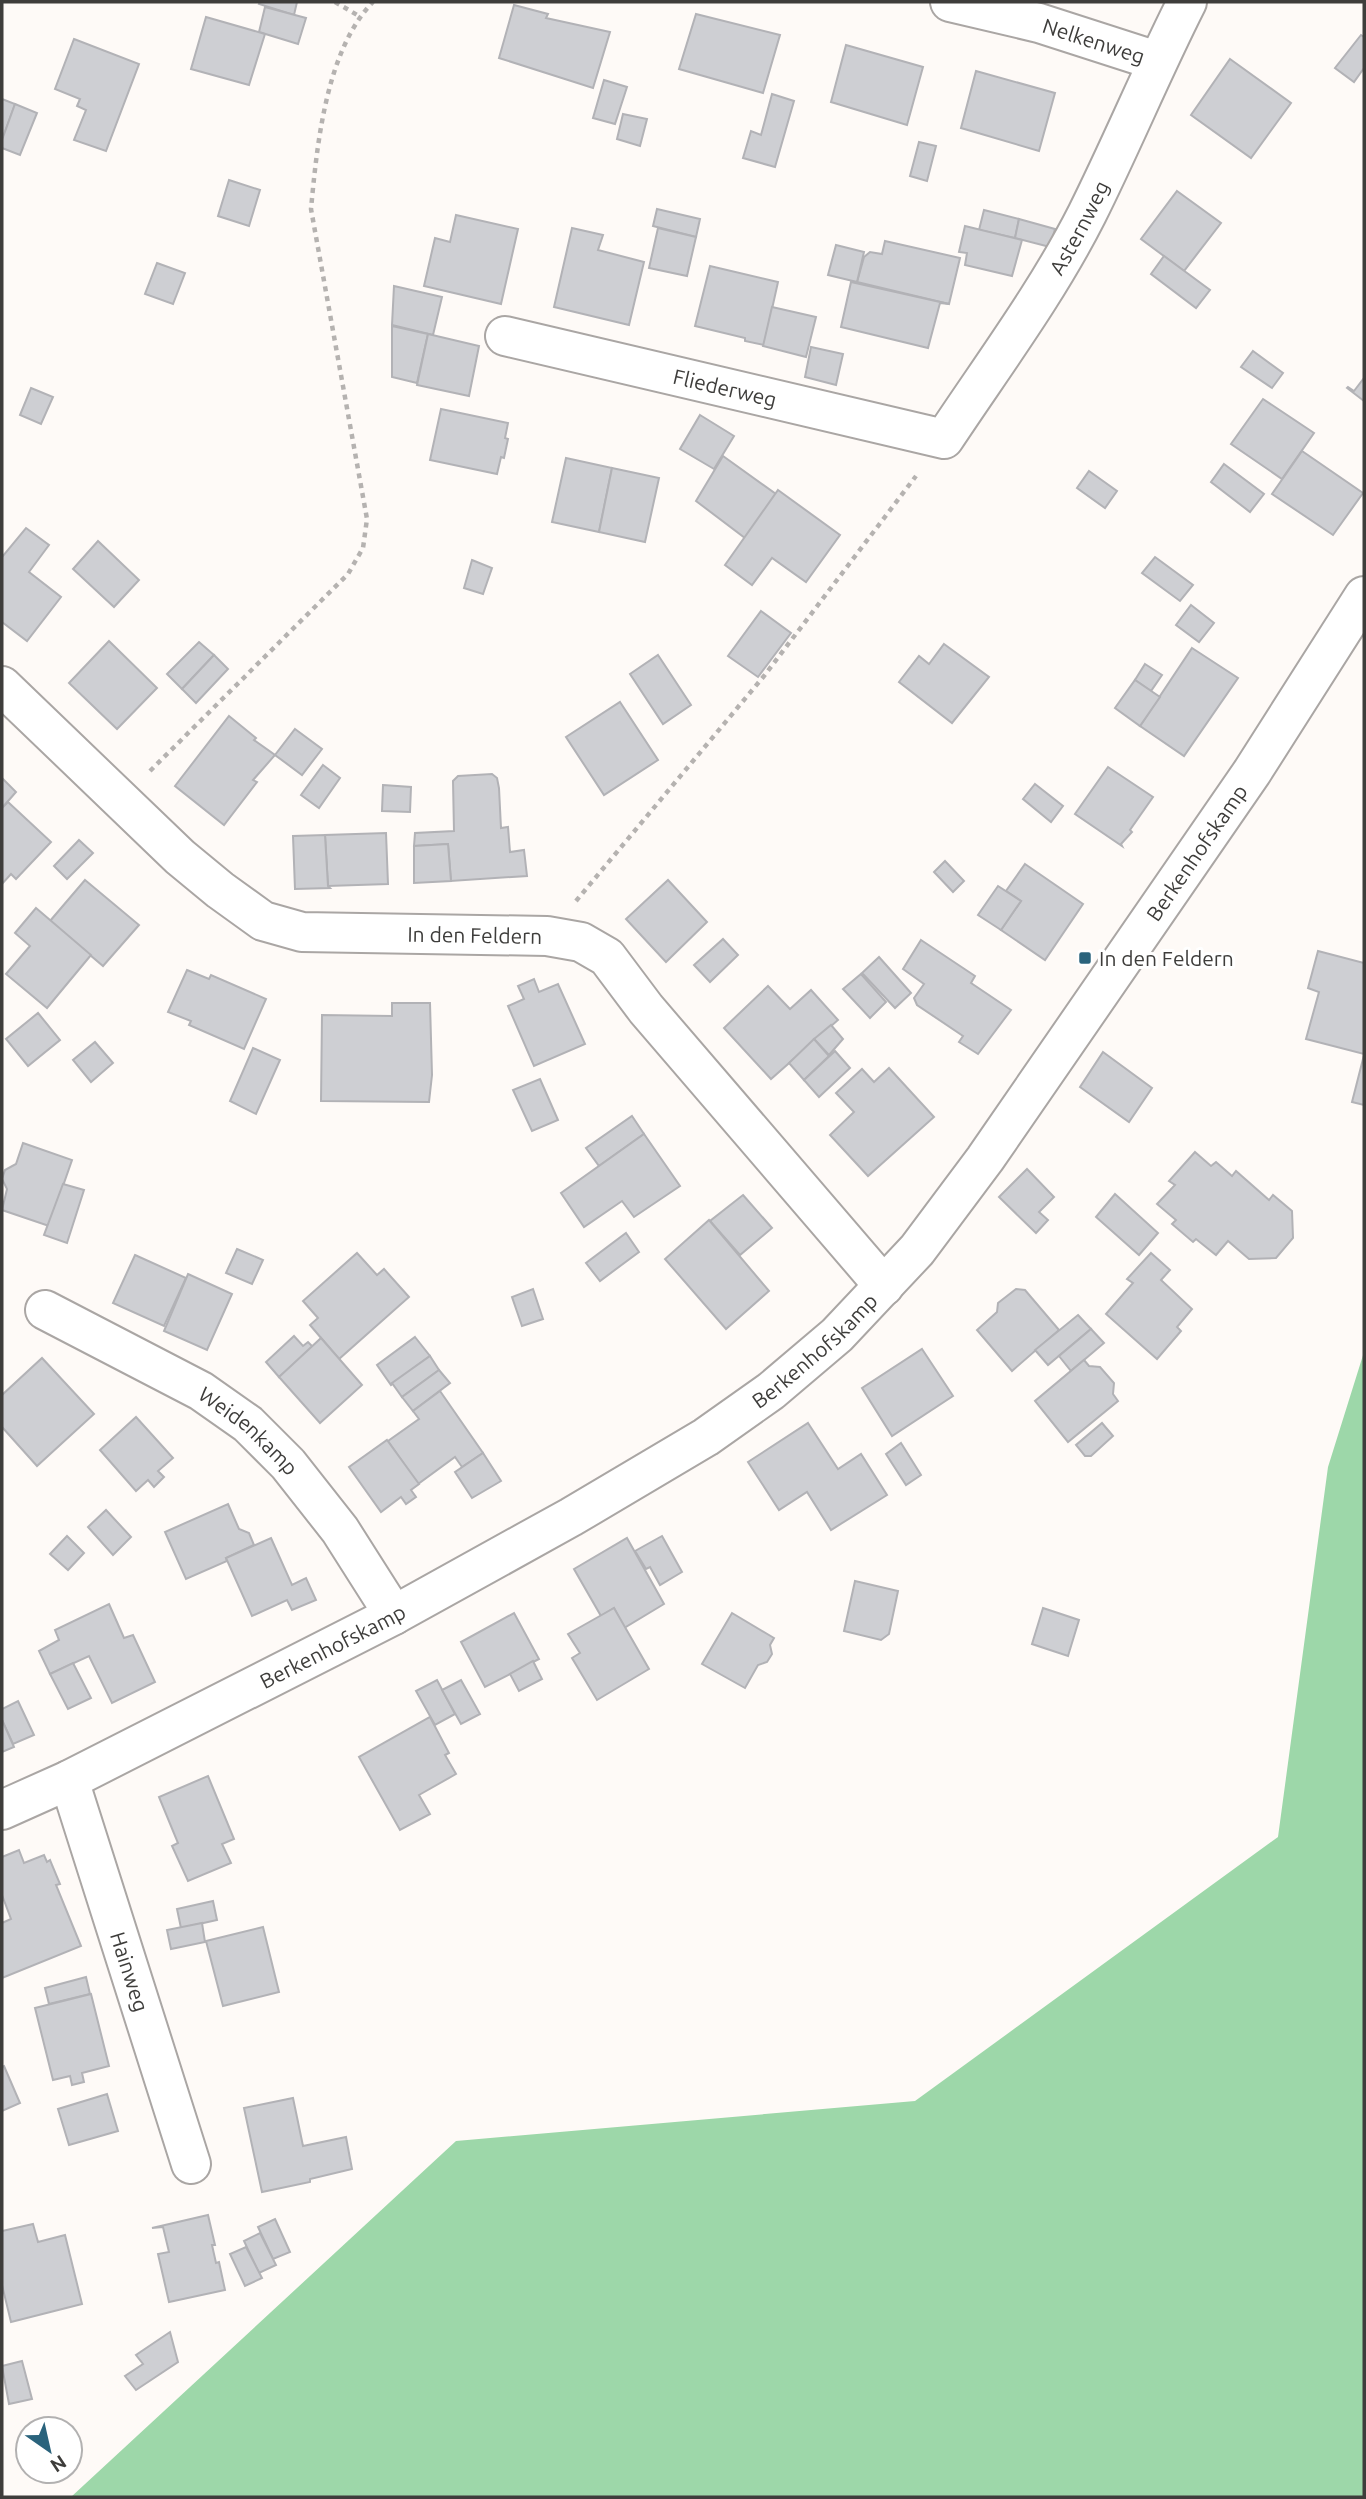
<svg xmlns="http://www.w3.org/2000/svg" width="1366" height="2499" viewBox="0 0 1366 2499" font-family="Ubuntu,sans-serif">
  <rect width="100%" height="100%" fill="#fefaf7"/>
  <path fill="#9dd7a9" d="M1364,1352V2497H71L456,2141L915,2101L1278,1837L1328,1467Z"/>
  <g fill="#cecfd3" stroke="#b2b2b6" stroke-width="2">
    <path d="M260,2H297L294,15L259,4Z"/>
    <path d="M514,5L548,14L546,18L610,32L593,88L499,58Z"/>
    <path d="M265,7L306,18L298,44L259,32Z"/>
    <path d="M696,14L780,35L763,93L679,69Z"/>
    <path d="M206,17L265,34L249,85L191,69Z"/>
    <path d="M1361,35L1364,37V68L1354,82L1335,68Z"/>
    <path d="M74,39L139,64L106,151L74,140L86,110L77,106L80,99L55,89Z"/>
    <path d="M846,45L923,67L907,125L831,102Z"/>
    <path d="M1230,59L1291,103L1251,158L1191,115Z"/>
    <path d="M976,71L1055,93L1039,151L961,128Z"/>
    <path d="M604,80L627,87L615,124L593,118Z"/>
    <path d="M772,94L794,101L775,167L743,158L751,131L761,135Z"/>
    <path d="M2,99L15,104L2,140Z"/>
    <path d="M15,104L37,113L20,155L2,148V140Z"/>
    <path d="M623,114L647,119L640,146L617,139Z"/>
    <path d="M919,142L936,146L927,181L910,176Z"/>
    <path d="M229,180L260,190L249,226L218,216Z"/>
    <path d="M1177,191L1221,223L1184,271L1141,239Z"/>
    <path d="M657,209L700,219L696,237L653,226Z"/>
    <path d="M984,210L1019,219L1015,238L979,230Z"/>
    <path d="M456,215L518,229L501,304L424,286L435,238L450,242Z"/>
    <path d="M1019,219L1055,229L1050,247L1015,238Z"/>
    <path d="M965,226L1022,240L1012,276L965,265L967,253L959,252Z"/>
    <path d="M572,228L603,235L598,250L644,262L629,325L554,307Z"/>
    <path d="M658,228L696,237L687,276L649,268Z"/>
    <path d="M885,241L960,258L949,304L857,282L864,257L870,252L882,254Z"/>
    <path d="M836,245L864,252L857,282L828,275Z"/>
    <path d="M1164,256L1210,290L1196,308L1151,274Z"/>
    <path d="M157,263L185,273L173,304L145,294Z"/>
    <path d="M710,266L778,282L764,345L745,341V338L695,326Z"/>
    <path d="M851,282L949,304L940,303L928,348L841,327Z"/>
    <path d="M394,286L442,297L433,335L392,325Z"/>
    <path d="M772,307L816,317L806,357L763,346Z"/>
    <path d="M392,326L428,334L417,383L392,377Z"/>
    <path d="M428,334L479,346L469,396L417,385Z"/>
    <path d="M811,347L843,354L836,385L805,377Z"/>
    <path d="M1253,351L1283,373L1272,388L1241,367Z"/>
    <path d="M1364,378V401L1347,388L1348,387L1354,391Z"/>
    <path d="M31,388L53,397L41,424L20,415Z"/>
    <path d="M1263,399L1314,433L1282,479L1231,444Z"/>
    <path d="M441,409L508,423L505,438L508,439L504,458L501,457L497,474L430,460Z"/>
    <path d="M700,415L734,436L714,469L680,449Z"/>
    <path d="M1302,451L1363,493L1333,535L1272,494Z"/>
    <path d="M723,456L776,494L745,538L696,501Z"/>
    <path d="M566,458L612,468L599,532L552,522Z"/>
    <path d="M1224,464L1264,494L1250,512L1211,482Z"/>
    <path d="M612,468L659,478L645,542L599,532Z"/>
    <path d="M1089,471L1117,491L1105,508L1077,488Z"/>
    <path d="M778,490L840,535L806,582L772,558L752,585L725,565Z"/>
    <path d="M26,528L49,545L29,572L61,597L27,641L2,622V557Z"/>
    <path d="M98,541L139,580L114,607L73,569Z"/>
    <path d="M1155,557L1193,585L1180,601L1142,573Z"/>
    <path d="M472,560L492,568L483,594L464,588Z"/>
    <path d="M1191,605L1214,623L1199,642L1176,625Z"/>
    <path d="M761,611L791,633L758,677L728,656Z"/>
    <path d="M109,641L157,688L117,729L69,683Z"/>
    <path d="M199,642L214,655L182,689L167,674Z"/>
    <path d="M944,644L989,677L952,723L899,682L919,656L929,664Z"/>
    <path d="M1192,648L1238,678L1184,756L1140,726Z"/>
    <path d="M214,655L228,669L196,703L182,689Z"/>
    <path d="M658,655L691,705L663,724L630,674Z"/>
    <path d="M1145,664L1162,675L1151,691L1135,680Z"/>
    <path d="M1135,680L1160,697L1140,726L1115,708Z"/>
    <path d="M620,702L658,760L604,795L566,737Z"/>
    <path d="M229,716L256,738L254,740L275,755L253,780L257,782L224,825L175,786Z"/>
    <path d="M295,729L322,749L302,775L275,755Z"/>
    <path d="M323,765L340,778L319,808L301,795Z"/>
    <path d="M1108,767L1153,797L1130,830L1132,832L1121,844L1122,846L1075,814Z"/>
    <path d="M492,774L497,778L499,788L501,828L508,827L510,852L524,850L527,876L451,881L448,844L414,846L415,833L454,831L453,781L458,776Z"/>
    <path d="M2,778L16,792L2,808Z"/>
    <path d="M1035,784L1063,806L1051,822L1023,799Z"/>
    <path d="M383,785L411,787L410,812L382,811Z"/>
    <path d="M8,802L51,842L16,879L11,874L2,884V808Z"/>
    <path d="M386,833L388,884L328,886L325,835Z"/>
    <path d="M325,835L328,886L330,888L295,889L293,836Z"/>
    <path d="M79,840L93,853L67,879L54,866Z"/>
    <path d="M448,844L451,881L414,883V846Z"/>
    <path d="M945,861L964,881L953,892L934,872Z"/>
    <path d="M1025,864L1083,904L1045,960L1001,930L1021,901L1006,891Z"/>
    <path d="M85,880L139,925L103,966L50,921Z"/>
    <path d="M668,880L707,922L666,962L626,919Z"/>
    <path d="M998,886L1021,901L1001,930L978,915Z"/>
    <path d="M36,908L91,955L47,1008L6,974L30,946L15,933Z"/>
    <path d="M723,939L738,955L710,982L694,965Z"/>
    <path d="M921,940L975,976L971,983L1011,1010L978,1054L959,1042L963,1036L917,1005L914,998L924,984L903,969Z"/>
    <path d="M1318,951L1364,963V1054L1306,1039L1319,992L1308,988Z"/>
    <path d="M879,957L911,993L895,1008L862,973Z"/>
    <path d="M187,970L209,979L211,975L266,999L244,1049L189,1025L191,1021L168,1012Z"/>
    <path d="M861,974L886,1002L870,1018L843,989Z"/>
    <path d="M534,979L539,992L558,984L585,1044L534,1066L508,1006L524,999L518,986Z"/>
    <path d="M768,986L790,1009L811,990L838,1020L771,1079L724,1028Z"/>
    <path d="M392,1003H430L432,1075L429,1102L321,1101L322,1015L392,1016Z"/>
    <path d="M38,1013L60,1040L28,1066L6,1039Z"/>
    <path d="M831,1025L843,1039L829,1055L814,1039Z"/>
    <path d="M814,1039L829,1056L804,1080L789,1063Z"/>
    <path d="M95,1042L113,1063L91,1082L73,1060Z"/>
    <path d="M253,1048L280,1060L256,1114L230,1101Z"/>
    <path d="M835,1051L850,1068L819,1097L804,1080Z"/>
    <path d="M1103,1052L1152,1088L1129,1122L1080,1087Z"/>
    <path d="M1364,1055V1105L1352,1102Z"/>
    <path d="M889,1068L934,1117L868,1176L830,1135L854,1112L836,1093L862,1069L874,1082Z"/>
    <path d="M540,1079L558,1120L532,1131L513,1090Z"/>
    <path d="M632,1116L644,1134L599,1166L586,1148Z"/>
    <path d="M644,1134L680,1186L634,1217L622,1201L584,1227L561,1193Z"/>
    <path d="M23,1143L72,1160L49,1226L2,1210L7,1189L2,1179L5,1170L16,1164Z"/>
    <path d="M1195,1152L1211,1166L1216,1162L1232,1176L1236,1171L1269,1200L1273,1195L1292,1211L1293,1238L1276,1258L1249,1259L1228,1241L1216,1255L1196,1239L1193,1242L1172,1224L1176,1220L1157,1204L1175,1185L1169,1181Z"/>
    <path d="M1027,1169L1054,1197L1039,1212L1048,1220L1036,1233L999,1197Z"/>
    <path d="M63,1184L84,1190L67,1243L44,1235Z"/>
    <path d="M1115,1194L1158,1233L1139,1255L1096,1217Z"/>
    <path d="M743,1195L772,1228L740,1255L710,1221Z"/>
    <path d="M709,1220L769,1291L726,1329L665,1259Z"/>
    <path d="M626,1233L639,1252L600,1281L586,1263Z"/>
    <path d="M237,1249L263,1260L252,1284L226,1273Z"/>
    <path d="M357,1253L377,1275L384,1269L409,1297L339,1359L310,1325L318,1318L303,1301Z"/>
    <path d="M1151,1253L1170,1270L1161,1280L1192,1309L1177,1327L1181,1331L1157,1359L1106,1314L1133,1283L1127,1279Z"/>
    <path d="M135,1255L186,1278L164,1326L113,1303Z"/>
    <path d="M188,1274L232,1294L207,1350L164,1331Z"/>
    <path d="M533,1289L543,1319L522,1326L512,1297Z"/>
    <path d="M1016,1289L1025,1290L1059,1330L1012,1371L977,1330L997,1312L998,1303Z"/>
    <path d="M1078,1315L1091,1329L1048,1365L1035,1350Z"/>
    <path d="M1091,1329L1104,1343L1071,1371L1059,1356Z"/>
    <path d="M294,1336L303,1346L308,1342L313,1347L279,1377L266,1362Z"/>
    <path d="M415,1337L430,1356L391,1385L377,1365Z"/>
    <path d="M321,1338L362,1385L320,1423L279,1377Z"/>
    <path d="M922,1349L953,1396L892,1436L862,1388Z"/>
    <path d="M430,1356L439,1370L402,1397L392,1383Z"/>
    <path d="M42,1358L94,1414L37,1466L2,1427V1395Z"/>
    <path d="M1084,1360L1089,1366L1100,1367L1114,1383L1113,1394L1118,1401L1068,1442L1035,1401Z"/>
    <path d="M439,1370L450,1383L413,1411L402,1397Z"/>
    <path d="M440,1391L483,1453L462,1467L455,1457L418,1484L388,1441L419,1419L413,1411Z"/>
    <path d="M136,1417L173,1458L158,1471L164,1477L154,1487L148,1480L136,1491L100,1450Z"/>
    <path d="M808,1423L838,1469L861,1454L887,1495L831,1530L807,1492L779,1510L748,1462Z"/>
    <path d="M1102,1423L1113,1436L1091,1456H1085L1076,1445Z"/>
    <path d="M387,1440L419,1484L411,1490L416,1497L406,1504L401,1497L381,1512L349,1467Z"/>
    <path d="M901,1443L921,1475L906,1485L886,1454Z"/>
    <path d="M483,1453L501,1481L472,1498L455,1472Z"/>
    <path d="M228,1504L239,1529L249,1533L254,1545L226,1558L227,1561L186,1579L165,1532Z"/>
    <path d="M106,1510L131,1537L113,1555L88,1527Z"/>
    <path d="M67,1536L84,1553L68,1570L50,1554Z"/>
    <path d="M662,1536L682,1572L660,1585L650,1567L646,1569L635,1551Z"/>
    <path d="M271,1538L292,1585L306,1578L316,1600L292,1610L287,1600L252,1616L226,1558Z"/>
    <path d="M627,1538L664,1604L624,1628L614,1608L601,1616L574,1569Z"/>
    <path d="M855,1581L898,1591L889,1634L881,1640L844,1631Z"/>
    <path d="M109,1604L124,1638L133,1635L155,1682L112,1703L89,1656L50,1674L39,1651L59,1640L55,1630Z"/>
    <path d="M614,1608L649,1669L597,1700L572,1658L580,1653L568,1634Z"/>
    <path d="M1043,1608L1079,1620L1068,1656L1032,1644Z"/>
    <path d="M514,1613L539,1659L485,1687L461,1642Z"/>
    <path d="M732,1613L774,1638L770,1645L772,1654L767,1662L758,1665L745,1688L702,1664Z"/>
    <path d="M533,1661L542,1679L519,1691L510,1674Z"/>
    <path d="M73,1663L91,1698L68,1709L50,1674Z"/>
    <path d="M437,1680L455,1714L435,1725L416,1691Z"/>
    <path d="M461,1680L480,1714L461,1724L442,1690Z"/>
    <path d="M18,1701L34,1735L13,1744L2,1720V1709Z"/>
    <path d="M430,1717L449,1753L445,1755L456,1774L419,1795L430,1814L400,1830L359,1757Z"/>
    <path d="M2,1720L14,1747L2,1752Z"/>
    <path d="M208,1776L234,1839L222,1844L231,1863L188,1881L172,1846L178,1843L159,1797Z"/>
    <path d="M19,1850L24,1863L44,1855L47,1862L50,1860L60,1884L56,1885L81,1946L2,1978V1923L11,1919L2,1895V1857Z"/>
    <path d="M213,1901L217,1920L181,1928L177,1909Z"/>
    <path d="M202,1923L205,1942L171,1949L167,1930Z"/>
    <path d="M263,1927L279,1992L223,2006L206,1941Z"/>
    <path d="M86,1977L90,1994L49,2004L45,1988Z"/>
    <path d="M91,1994L109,2066L82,2073L84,2082L72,2085L70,2076L53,2080L35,2008Z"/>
    <path d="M4,2066L20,2103L2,2111V2067Z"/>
    <path d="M107,2094L118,2131L69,2145L58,2109Z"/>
    <path d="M293,2098L303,2146L346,2137L352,2169L310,2179V2182L262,2192L244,2108Z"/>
    <path d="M208,2215L215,2245H212L216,2263L219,2262L225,2290L169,2302L158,2254L169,2252L163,2227L152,2228Z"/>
    <path d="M275,2219L290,2252L273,2259L258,2227Z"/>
    <path d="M33,2224L38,2242L65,2235L82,2304L11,2322L2,2285V2231Z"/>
    <path d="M260,2233L276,2265L259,2273L244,2241Z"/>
    <path d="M246,2247L262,2278L245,2286L230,2254Z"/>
    <path d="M170,2332L178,2362L136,2390L125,2376L143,2364L136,2355Z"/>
    <path d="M22,2361L32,2399L9,2404L2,2366Z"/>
  </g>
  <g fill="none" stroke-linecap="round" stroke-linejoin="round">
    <defs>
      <g id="minor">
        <path id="s1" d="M950,2L1039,23L1157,61"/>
        <path id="s2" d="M505,336L944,439C993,365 1047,293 1087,214C1122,144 1152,71 1187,2"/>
        <path id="s3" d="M2,686L180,857L220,890L263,921L302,932L547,936L581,942L607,957L646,1009L884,1286"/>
        <path id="s4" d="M45,1310L201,1391L248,1424L288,1464L340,1530L394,1615"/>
        <path id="s5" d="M69,1780L191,2164"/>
        <path id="s6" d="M2,1810L69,1780L394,1615L571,1517L706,1437L771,1391L837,1335L917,1250L985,1159L1252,772L1364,596"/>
      </g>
    </defs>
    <use href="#minor" stroke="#aaa6a4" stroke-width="42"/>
    <g stroke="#b5b2b0" stroke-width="4.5" stroke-dasharray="5 5" stroke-linecap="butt">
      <path d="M335,2L359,16"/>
      <path d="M150,771L348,574L363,548L367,519L311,209C317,145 326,50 373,2"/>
      <path d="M576,901L764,676L916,476"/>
    </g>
    <use href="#minor" stroke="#fff" stroke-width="38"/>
  </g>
  <rect fill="#2a637c" stroke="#fff" stroke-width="2.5" x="1078" y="951" width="14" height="14" rx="3.5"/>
  <g text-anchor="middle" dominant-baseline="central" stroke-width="6" stroke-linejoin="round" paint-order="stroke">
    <g font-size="21" fill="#3e3d3b" stroke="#fff">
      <text stroke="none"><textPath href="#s1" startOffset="149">Nelkenweg</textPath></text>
      <text stroke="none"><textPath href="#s2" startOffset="702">Asternweg</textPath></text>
      <text stroke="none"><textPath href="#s2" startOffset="226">Fliederweg</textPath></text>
      <text stroke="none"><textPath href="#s6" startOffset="1566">Berkenhofskamp</textPath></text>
      <text stroke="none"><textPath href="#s3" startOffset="565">In den Feldern</textPath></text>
      <text stroke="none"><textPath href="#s6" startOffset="936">Berkenhofskamp</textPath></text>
      <text stroke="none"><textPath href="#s4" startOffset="238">Weidenkamp</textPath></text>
      <text stroke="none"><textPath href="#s6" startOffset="369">Berkenhofskamp</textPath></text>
      <text stroke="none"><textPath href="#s5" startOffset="201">Hainweg</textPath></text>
    </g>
    <g font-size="21" fill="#3e3d3b" stroke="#fff" text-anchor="start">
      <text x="1099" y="958">In den Feldern</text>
    </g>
  </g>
  <rect width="1366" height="2499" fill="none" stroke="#3e3d3b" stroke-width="7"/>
  <g transform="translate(49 2450) rotate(146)"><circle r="33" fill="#ffffff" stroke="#b2b1b1" stroke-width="2"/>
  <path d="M0-5L12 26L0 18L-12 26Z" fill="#2a637c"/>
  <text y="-10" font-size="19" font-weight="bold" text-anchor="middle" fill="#3e3d3b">N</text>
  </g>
</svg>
